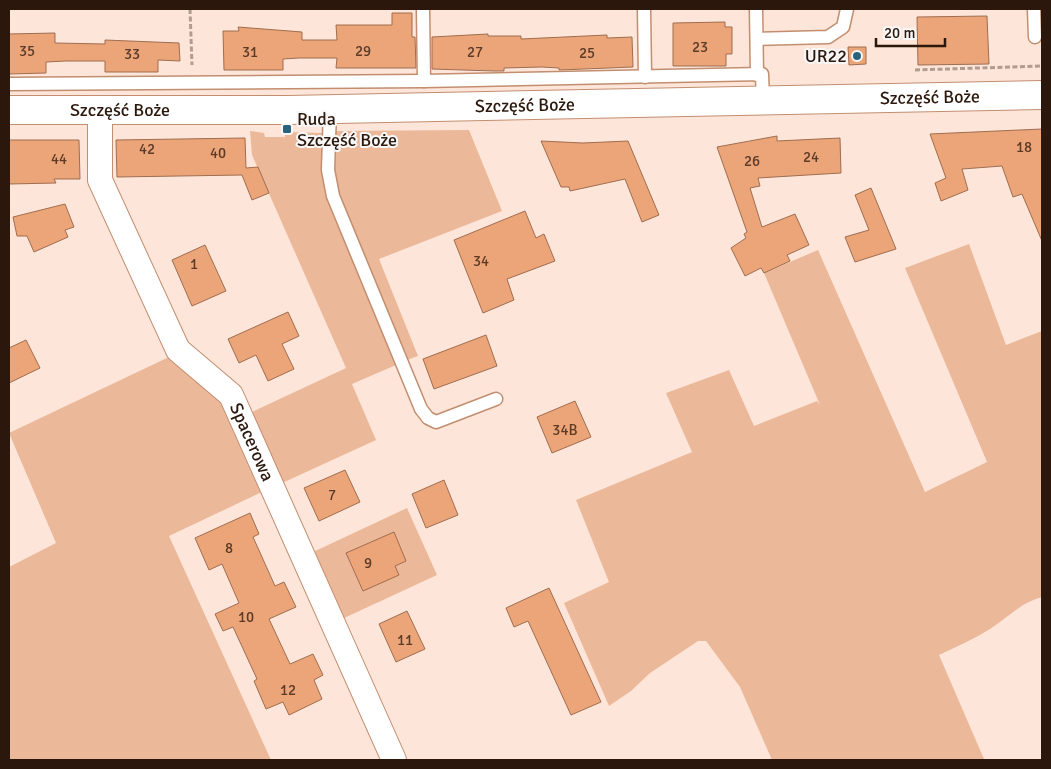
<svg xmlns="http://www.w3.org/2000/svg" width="1051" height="769" viewBox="0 0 1051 769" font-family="Signika,sans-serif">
  <rect width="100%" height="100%" fill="#fde6d9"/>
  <g fill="#ecb89a">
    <path d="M469,130L502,211L379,259L418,356L407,360L338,193L334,178V131Z"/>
    <path d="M250,131L264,133L265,137H285V132L323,133L321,166L327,198L396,365L352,384L376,440L280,484L252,412L346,368L252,155Z"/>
    <path d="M969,244L1006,345L1042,331V597C1020,603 1009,617 990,629C974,639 956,647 939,655L984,759L772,760L740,687L706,641H698L650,673L631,691L609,706L564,603L609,582L576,500L692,452L666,393L729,370L754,426L817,401L820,405L764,273L818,250L925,492L987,462L905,268Z"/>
    <path d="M169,357L221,402L262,492L169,536L271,760H9V567L56,543L9,433Z"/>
    <path d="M407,508L437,575L342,619L311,553Z"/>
  </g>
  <g fill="#eca479" stroke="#9f6d4f">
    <path d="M392,13H412V37H415L416,68H336L337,58H299L283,59V70H224L223,31H239L238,27L302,32V40H337L336,25H392Z"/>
    <path d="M987,16L989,64L918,65L917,17Z"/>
    <path d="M725,22V27H732V54H726V66H673V23Z"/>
    <path d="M55,33V43L105,44V40L179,43L180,61L158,60V72H105V61H66L46,62V73L9,74V34Z"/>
    <path d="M488,34V36H521V39L607,35V38L632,37L633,67L559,70V68L542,67L504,68V71H494L432,69V37Z"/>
    <path d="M848,47H866V64L849,65Z"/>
    <path d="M1042,129V241L1022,194L1013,197L1002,166L962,169L968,190L941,201L935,183L946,178L930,134Z"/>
    <path d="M777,136V141L840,138L841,173L758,178L760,186L750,188L762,227L795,214L809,245L787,255L790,261L764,273L761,268L745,276L731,248L746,238L744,234L747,232L717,147Z"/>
    <path d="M245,138L246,168L258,167L269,193L252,200L242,175L117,177L116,140Z"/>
    <path d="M9,140H79L80,179H54L56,183L9,184Z"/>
    <path d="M541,141L583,143L628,141L659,215L642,222L625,179L570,191L569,187H561Z"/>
    <path d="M871,188L896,249L855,262L845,237L869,230L855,195Z"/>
    <path d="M65,204L74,227L65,230L68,237L34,252L27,236H17L13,217Z"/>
    <path d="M525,211L536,238L544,234L555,261L507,279L514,300L483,313L454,240Z"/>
    <path d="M205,245L226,291L192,306L172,260Z"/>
    <path d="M288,312L299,336L282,344L294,369L268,381L256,355L239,363L228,339Z"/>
    <path d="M486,335L497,366L434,389L423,359Z"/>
    <path d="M26,340L40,368L9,383V348Z"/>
    <path d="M575,401L591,437L552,453L537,417Z"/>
    <path d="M345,470L360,502L319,521L304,488Z"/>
    <path d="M444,480L458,515L426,528L412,494Z"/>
    <path d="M250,513L259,534L253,537L275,586L284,582L296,607L269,619L290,664L313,654L323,675L314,680L322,699L289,715L283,702L266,709L254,681L257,679L233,627L223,631L215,614L239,603L222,564L209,570L195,538Z"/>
    <path d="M394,532L406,561L395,566L399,575L363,591L346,553Z"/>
    <path d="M549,588L601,702L571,715L528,621L514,627L506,608Z"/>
    <path d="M407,611L425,649L396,662L379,624Z"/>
  </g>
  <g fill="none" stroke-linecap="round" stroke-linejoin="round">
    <defs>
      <g id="lane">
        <path d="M423,9L424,81"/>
        <path d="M644,9L645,77"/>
        <path d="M756,9L757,75"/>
        <path d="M1034,9L1035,37"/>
        <path d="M757,39L828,37L843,27L847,9"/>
        <path d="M9,84L424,81L762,74L763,102"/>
        <path d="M330,109L328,170L333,196L421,409L428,418L436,422L496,399"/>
      </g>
      <g id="street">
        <path id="s1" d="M100,109V180L178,350L231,395L394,760"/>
      </g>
      <g id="secondary">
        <path id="s2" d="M9,110H288L1042,95"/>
      </g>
    </defs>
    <use href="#lane" stroke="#c28e6f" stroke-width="15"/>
    <use href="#street" stroke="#c28e6f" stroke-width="26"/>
    <use href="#secondary" stroke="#c28e6f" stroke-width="30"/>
    <g stroke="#b29c8f" stroke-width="3" stroke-dasharray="5 2.5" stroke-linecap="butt">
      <path d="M190,9L192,65"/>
      <path d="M915,70L1042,66"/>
    </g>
    <use href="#lane" stroke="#fff" stroke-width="12"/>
    <use href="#street" stroke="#fff" stroke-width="24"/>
    <use href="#secondary" stroke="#fff" stroke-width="28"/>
  </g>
  <g fill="#2a627c" stroke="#f8f8f8" stroke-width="2">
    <circle cx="857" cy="56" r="5"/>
    <rect x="282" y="124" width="10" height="10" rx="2.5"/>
  </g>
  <g text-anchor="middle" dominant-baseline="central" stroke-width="4" stroke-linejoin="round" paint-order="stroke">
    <g font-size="15" fill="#5b3a26">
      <text x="700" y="47">23</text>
      <text x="27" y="51">35</text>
      <text x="363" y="51">29</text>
      <text x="250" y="52">31</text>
      <text x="475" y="52">27</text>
      <text x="587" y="53">25</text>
      <text x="132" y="54">33</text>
      <text x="1024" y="147">18</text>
      <text x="147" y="149">42</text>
      <text x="218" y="153">40</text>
      <text x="811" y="157">24</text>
      <text x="59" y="159">44</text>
      <text x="752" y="161">26</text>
      <text x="481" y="261">34</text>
      <text x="194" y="264">1</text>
      <text x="565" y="430">34B</text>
      <text x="332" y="495">7</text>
      <text x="229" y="548">8</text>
      <text x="368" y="563">9</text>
      <text x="246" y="617">10</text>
      <text x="405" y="640">11</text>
      <text x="288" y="690">12</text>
    </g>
    <g font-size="18" fill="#2b170b" stroke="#f8f8f8" text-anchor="end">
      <text x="847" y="56">UR22</text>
      <text x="297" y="119" text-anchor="start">Ruda<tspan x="297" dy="21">Szczęść Boże</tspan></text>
    </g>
    <g font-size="18" fill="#2b170b" stroke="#f8f8f8">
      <text stroke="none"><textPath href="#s2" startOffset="921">Szczęść Boże</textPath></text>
      <text stroke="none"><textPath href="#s2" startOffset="516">Szczęść Boże</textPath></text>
      <text stroke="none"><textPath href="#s2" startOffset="111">Szczęść Boże</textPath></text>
      <text stroke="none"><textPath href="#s1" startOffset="379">Spacerowa</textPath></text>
    </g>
  </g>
  <rect width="1051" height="769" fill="none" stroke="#2b170b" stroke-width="20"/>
  <path d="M876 38v8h69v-8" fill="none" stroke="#2b170b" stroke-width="2.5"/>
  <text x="884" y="38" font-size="15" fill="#2b170b" stroke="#f8f8f8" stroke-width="4" paint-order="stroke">20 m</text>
</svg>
